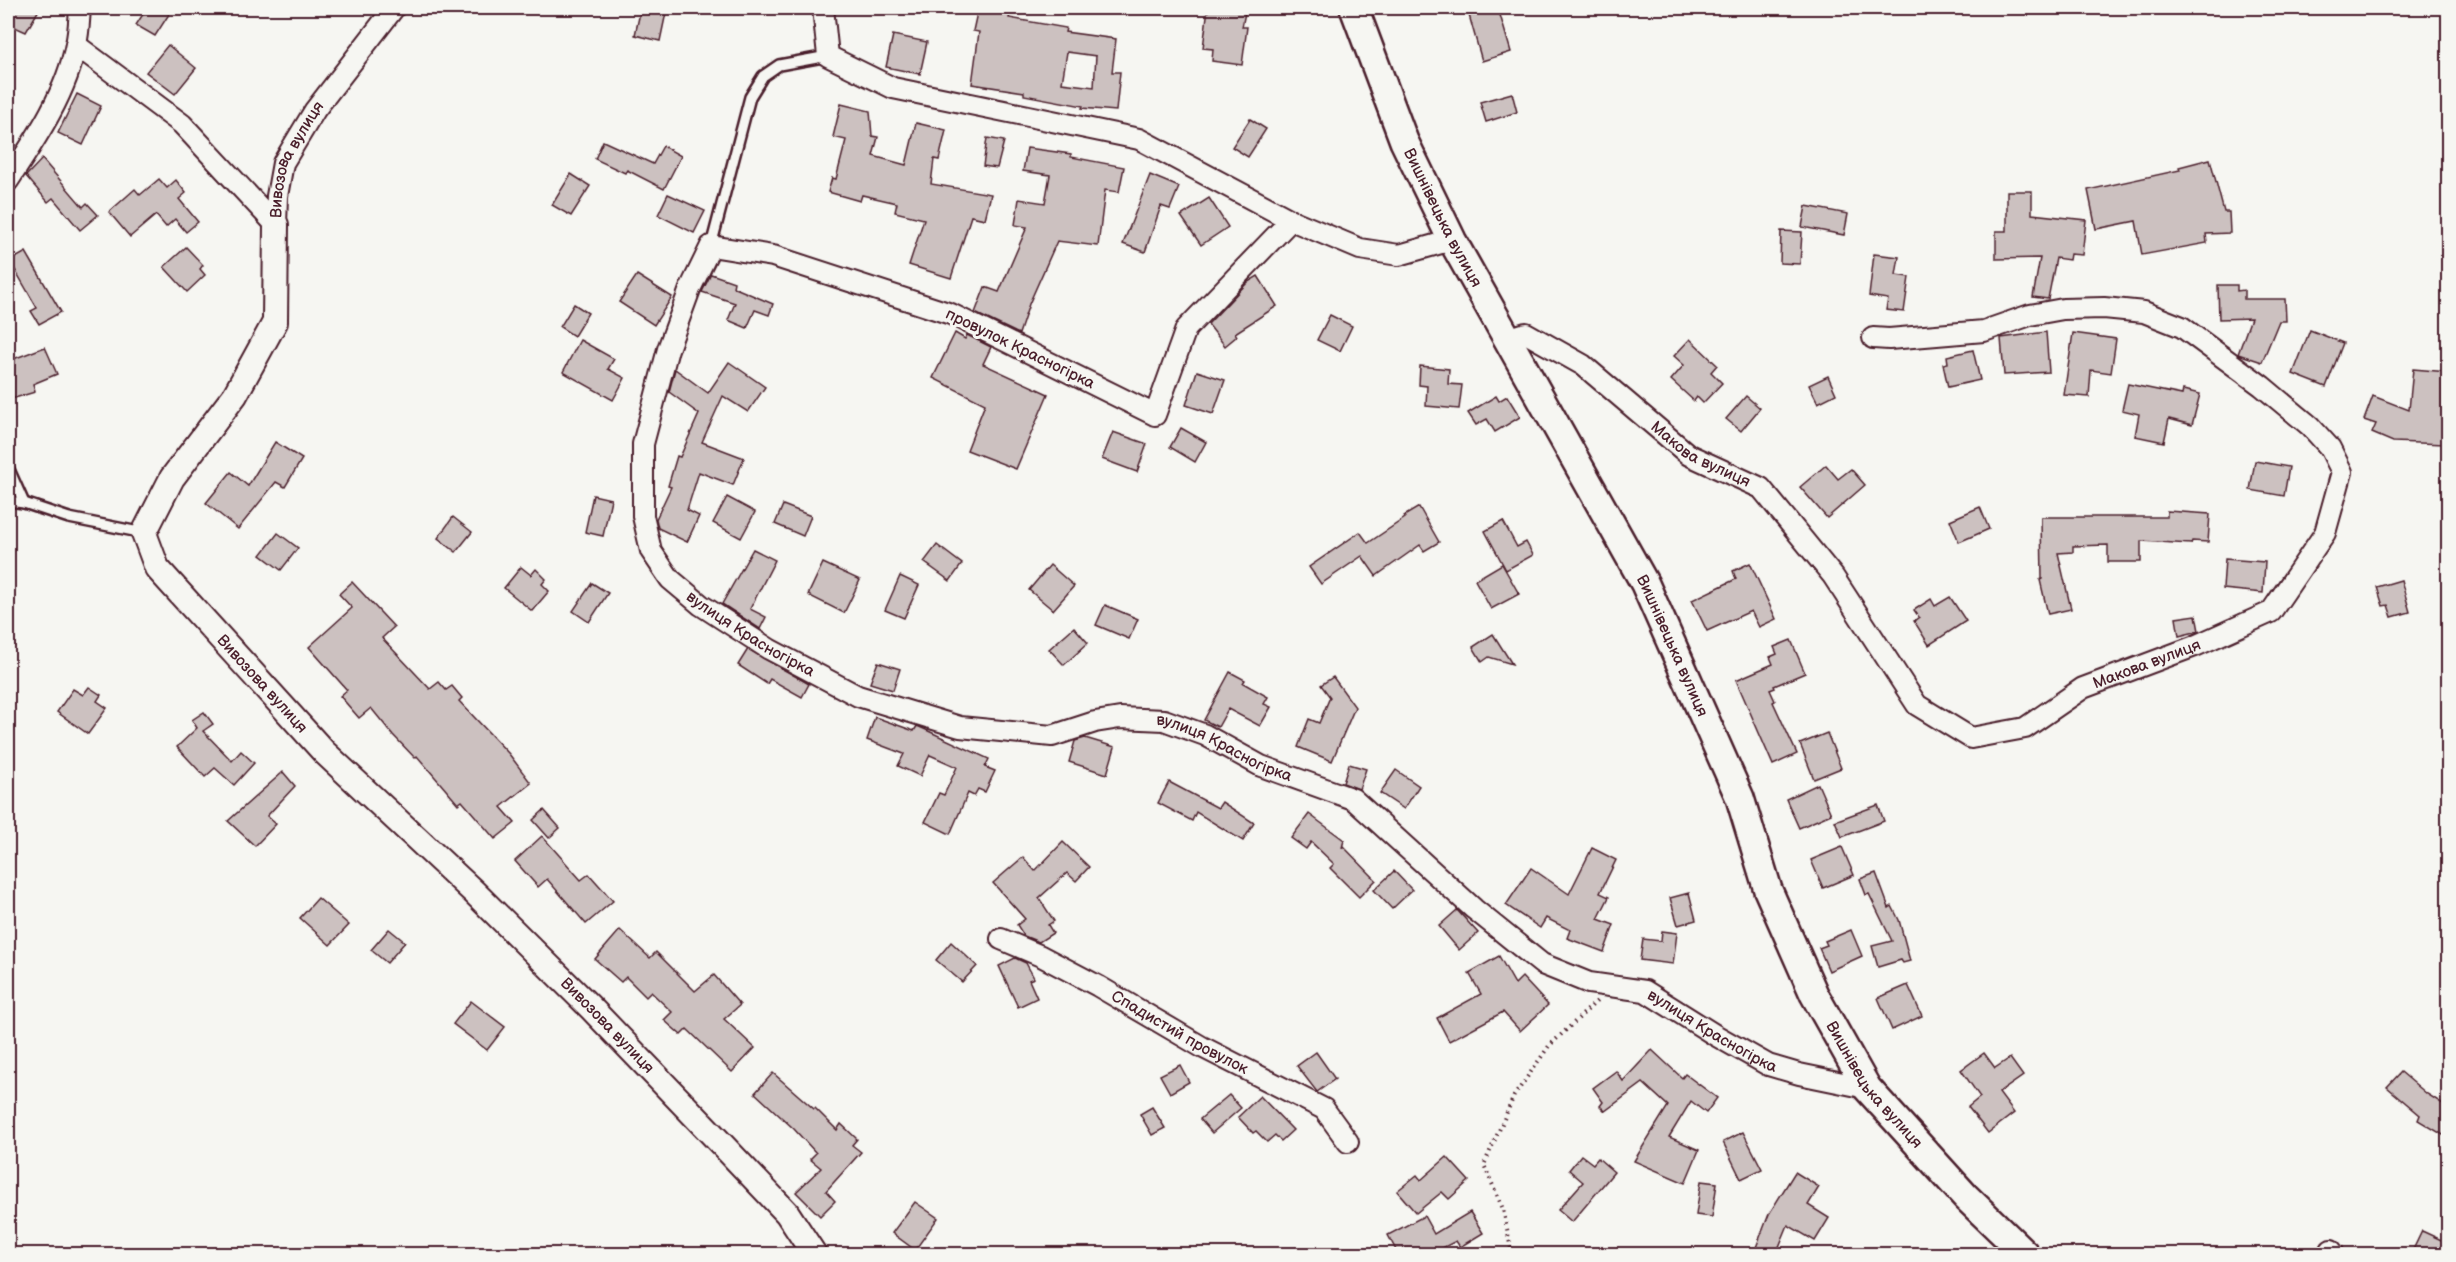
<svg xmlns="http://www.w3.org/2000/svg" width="2456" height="1262" viewBox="0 0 2456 1262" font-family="'Balsamiq Sans',sans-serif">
  <rect width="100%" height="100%" fill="#f6f6f2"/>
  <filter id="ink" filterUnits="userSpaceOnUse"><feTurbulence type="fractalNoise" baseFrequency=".0167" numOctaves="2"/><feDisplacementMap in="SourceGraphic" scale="12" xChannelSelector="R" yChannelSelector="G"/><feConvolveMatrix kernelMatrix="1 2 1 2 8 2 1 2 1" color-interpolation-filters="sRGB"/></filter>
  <g filter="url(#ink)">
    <g fill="#ccc1c0" stroke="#4a1f2b" stroke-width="1.5" fill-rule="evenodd">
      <path d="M16,8H40L26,32L8,24Z"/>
      <path d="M147,8H173L155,36L136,25Z"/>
      <path d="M641,8H667L660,41L635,35Z"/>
      <path d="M978,8L1011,12L1009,18L1066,28L1065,32L1116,39L1112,72H1120L1116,111L1082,108L1083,106L1024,95V92L972,84L979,32L973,31ZM1067,52L1096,56L1094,87L1062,83Z"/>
      <path d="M1208,8H1246L1242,27H1247L1242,65L1212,61L1213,49L1203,48Z"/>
      <path d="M1498,8L1511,52L1482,61L1469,15Z"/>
      <path d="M893,35L927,42L920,74L886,67Z"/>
      <path d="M168,45L196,68L175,94L146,72Z"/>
      <path d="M1512,93L1517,112L1486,122L1480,102Z"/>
      <path d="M77,94L101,106L83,145L58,133Z"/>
      <path d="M841,104L870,111L872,136L878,137L873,156L906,165L916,123L946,130L939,160L934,159L931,184L991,194L985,219L971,216L951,278L909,265L924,219L895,212L897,203L862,195L860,201L828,192L832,178L836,179L846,140L833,137Z"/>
      <path d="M1250,119L1266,129L1248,157L1232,147Z"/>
      <path d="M987,138L1004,141L997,168L983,166Z"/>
      <path d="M603,141L653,164L663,146L681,156L664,189L627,170L625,173L595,159Z"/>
      <path d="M1027,148L1071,154V157L1124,167L1119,192L1105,190L1098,246L1057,241L1029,304L1019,334L975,313L985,287L999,292L1027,227L1015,225L1019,199L1045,203L1050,175L1023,171Z"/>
      <path d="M42,159L83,207L87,203L98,215L80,230L53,198L48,202L26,176Z"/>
      <path d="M2210,159L2224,212H2229L2230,233L2206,234L2207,243L2142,255L2136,221L2096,229L2088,190L2180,170L2179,167Z"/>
      <path d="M571,174L590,186L571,216L552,205Z"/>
      <path d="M1150,175L1179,187L1170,209L1161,206L1145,252L1123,244Z"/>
      <path d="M159,179L167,188L176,180L186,193L179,199L198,222L186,232L175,219L166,227L156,215L130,237L109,212L135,189L140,195Z"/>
      <path d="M2007,191H2032V214L2086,220L2082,255L2070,254L2069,260L2056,258L2048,299L2033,297L2040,258L1996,259V231H2007Z"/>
      <path d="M668,194L705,211L694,233L658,215Z"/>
      <path d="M1209,198L1228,227L1201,245L1181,216Z"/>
      <path d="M1806,206L1848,214L1844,235L1802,227Z"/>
      <path d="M1781,231L1802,232L1800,264L1780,263Z"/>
      <path d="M186,247L203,265L200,269L205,275L187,292L164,267Z"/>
      <path d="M26,252L61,312L39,324L31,311L37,308L10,261Z"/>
      <path d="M1874,254L1899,257L1896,275L1909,277L1904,312L1886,310L1888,299L1869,296Z"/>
      <path d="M711,274L734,282L733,287L773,304L769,315L755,310L747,328L728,320L735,303L702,292Z"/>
      <path d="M637,275L672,297L654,325L619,302Z"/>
      <path d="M1258,276L1277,306L1235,333L1237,336L1225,346L1208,324L1248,282Z"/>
      <path d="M2218,285H2237V291L2244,290V299H2285L2286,321H2279L2262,362L2238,354L2251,318L2219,319Z"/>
      <path d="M574,304L588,313L574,336L560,327Z"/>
      <path d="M1330,315L1352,326L1340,351L1317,340Z"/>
      <path d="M2310,330L2343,343L2326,387L2293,374Z"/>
      <path d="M2046,332L2049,372L2004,375L2001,338Z"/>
      <path d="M955,333L965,339L967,335L991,347L983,364L1048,394L1016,469L967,450L985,404L933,378Z"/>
      <path d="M2073,333L2116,339L2111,373L2091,370L2089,397L2064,395Z"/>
      <path d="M1690,339L1717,365L1711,372L1722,383L1703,403L1697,397L1694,401L1671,380L1684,365L1674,356Z"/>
      <path d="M580,340L614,359L608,369L625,378L613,400L563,372Z"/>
      <path d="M45,347L57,374L33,384L35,392L8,400V361Z"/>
      <path d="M1973,350L1980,380L1948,387L1943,364L1948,363L1947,356Z"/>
      <path d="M729,362L765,387L748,412L723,396L702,442L744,458L733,485L699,472L687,510L699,516L687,542L658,528L656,519L671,487L668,486L677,456L680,457L699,414L669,392L675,369L708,393Z"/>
      <path d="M1420,366L1449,369L1448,384L1462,385L1459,409L1426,406L1427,386L1419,385Z"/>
      <path d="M2413,369L2448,372L2445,444L2393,442L2372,433L2376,424L2364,420L2373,396L2409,410Z"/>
      <path d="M1197,371L1225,380L1213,414L1186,405Z"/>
      <path d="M1828,376L1836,394L1818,403L1809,385Z"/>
      <path d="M2128,384L2182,395L2183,390L2200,394L2192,425L2169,419L2164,442L2135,436L2139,414L2122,410Z"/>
      <path d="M1496,396L1499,401L1507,396L1520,417L1495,432L1487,419L1476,425L1468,413Z"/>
      <path d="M1746,396L1760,408L1741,431L1726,419Z"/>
      <path d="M1181,428L1206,442L1195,462L1170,447Z"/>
      <path d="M1113,432L1147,444L1137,472L1102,459Z"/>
      <path d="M275,442L302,459L285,487L276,482L238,529L206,503L231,472L248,486Z"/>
      <path d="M2255,461L2289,467L2284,496L2250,490Z"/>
      <path d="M1826,465L1838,479L1851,469L1865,485L1827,518L1800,487Z"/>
      <path d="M593,495L611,499L603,536L585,532Z"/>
      <path d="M727,497L755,512L741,538L713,523Z"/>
      <path d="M783,505L811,516L803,536L775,524Z"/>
      <path d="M1419,507L1439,542L1424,551L1420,545L1376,576L1362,556L1321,584L1309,567L1360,532L1368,543L1405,518L1404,516Z"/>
      <path d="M1980,507L1989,529L1959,542L1950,520Z"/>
      <path d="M2167,511L2210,514L2208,542L2192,541L2191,544L2141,541V562H2108V545L2073,546V552L2058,553L2071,609L2048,614L2040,580L2042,579L2041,517H2167Z"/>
      <path d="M453,517L472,532L456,552L438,538Z"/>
      <path d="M1503,521L1517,547L1526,542L1533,555L1506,570L1485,531Z"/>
      <path d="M278,533L298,548L281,570L261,555Z"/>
      <path d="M937,545L962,564L950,581L924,562Z"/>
      <path d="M753,549L775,560L750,609L766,617L760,629L722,604Z"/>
      <path d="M2225,559L2265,562L2263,593L2223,589Z"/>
      <path d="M823,563L860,580L844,613L808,595Z"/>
      <path d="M1750,563L1776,619L1759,627L1751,611L1707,631L1692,600L1736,579L1733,571Z"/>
      <path d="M1502,564L1519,594L1491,609L1475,580Z"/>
      <path d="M1050,565L1074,586L1053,610L1029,590Z"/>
      <path d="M521,567L531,575L536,569L546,579L542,584L549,591L532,611L504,588Z"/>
      <path d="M900,576L919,585L904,618L885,610Z"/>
      <path d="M2401,580L2410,612L2392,617L2388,605L2383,606L2377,587Z"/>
      <path d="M352,582L394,627L382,638L430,689L439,682L446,690L452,686L462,698L459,701L509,754L531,783L501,807L515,823L495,839L462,801L458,804L417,756L415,758L393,735L371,708L359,718L340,696L347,690L309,647L352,608L339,594Z"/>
      <path d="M592,583L608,593L589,622L573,611Z"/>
      <path d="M1950,597L1966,621L1929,645L1914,621L1919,617L1914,610L1931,599L1935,606Z"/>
      <path d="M1105,605L1138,619L1129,639L1096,625Z"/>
      <path d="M2196,615L2199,631L2179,636L2176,618Z"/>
      <path d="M1074,627L1088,643L1064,665L1049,649Z"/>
      <path d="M1493,634L1512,664L1489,657L1482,662L1473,647Z"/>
      <path d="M1791,640L1805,673L1774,686L1775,688L1770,690L1775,701L1773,702L1797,754L1773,765L1736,680L1773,664L1770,657L1777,654L1774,647Z"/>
      <path d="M748,649L809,684L802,697L770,679L767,684L738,665Z"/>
      <path d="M878,662L900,669L893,690L870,683Z"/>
      <path d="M1230,672L1245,680L1243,683L1268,697L1264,704L1271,707L1260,726L1228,709L1218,727L1204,720Z"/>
      <path d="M1333,677L1355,707L1332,761L1298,747L1309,719L1319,723L1330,697L1321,685Z"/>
      <path d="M89,687L101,695L97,701L107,708L88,734L57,712L73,689L83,695Z"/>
      <path d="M204,712L213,724L203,731L232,761L241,751L254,763L234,785L215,768L205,777L177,747L197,728L192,720Z"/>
      <path d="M875,717L914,731L917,726L924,729L989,759L985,767L995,771L985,792L978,789L974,796L968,793L950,834L925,822L939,793L944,795L957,767L930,755L920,776L898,766L904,754L867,740Z"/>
      <path d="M1827,733L1841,768L1814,779L1800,744Z"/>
      <path d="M1085,738L1115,747L1107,774L1069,762L1075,741Z"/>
      <path d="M1349,764L1366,769L1359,789L1343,783Z"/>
      <path d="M1396,770L1419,786L1404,809L1380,793Z"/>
      <path d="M283,772L295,786L267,816L276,824L255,846L228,821Z"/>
      <path d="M1169,782L1218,808L1222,802L1254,823L1243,841L1196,812L1192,821L1158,803Z"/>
      <path d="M1818,784L1831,814L1799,828L1786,799Z"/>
      <path d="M1878,805L1884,821L1842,837L1835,821Z"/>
      <path d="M544,810L560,828L549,838L533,820Z"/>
      <path d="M1309,814L1344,840L1342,848L1343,846L1376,880L1359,897L1330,868L1334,864L1311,842L1306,849L1291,838Z"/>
      <path d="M542,836L581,880L589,874L613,901L586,924L547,879L538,887L515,861Z"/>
      <path d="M1063,842L1089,867L1076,881L1067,873L1039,898L1054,921L1048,925L1053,933L1039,942L1024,936L1017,925L1025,919L993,883L1023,857L1035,871Z"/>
      <path d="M1842,847L1854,875L1823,888L1811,860Z"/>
      <path d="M1592,848L1616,860L1600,893L1609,897L1598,919L1614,925L1604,952L1567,938L1570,930L1546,918L1540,928L1506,905L1531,868L1569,894Z"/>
      <path d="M1394,871L1412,890L1392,909L1374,890Z"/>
      <path d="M1876,873L1889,908L1892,906L1899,920L1910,961L1903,963L1901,960L1878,967L1872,946L1892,941L1869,894L1866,895L1860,879Z"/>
      <path d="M1689,893L1696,920L1678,925L1670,898Z"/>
      <path d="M318,898L349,925L330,945L300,918Z"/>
      <path d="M1457,910L1478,933L1459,950L1439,926Z"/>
      <path d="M389,929L405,942L387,963L371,950Z"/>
      <path d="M620,930L650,958L656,952L695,991L714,975L740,1005L724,1019L755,1048L732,1072L687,1029L681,1035L664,1020L672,1012L651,992L646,997L626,977L621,982L595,959Z"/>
      <path d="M1851,930L1862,956L1829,971L1819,948L1827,945L1825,941Z"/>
      <path d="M1662,931L1677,933L1673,964L1640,960L1643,939L1661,941Z"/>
      <path d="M951,942L977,966L962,982L936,960Z"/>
      <path d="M1499,956L1515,984L1522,977L1548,1005L1520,1031L1503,1012L1449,1041L1437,1018L1481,994L1469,973Z"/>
      <path d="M1015,958L1026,963L1034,978L1029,980L1037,998L1018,1007L999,966Z"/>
      <path d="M1908,985L1922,1016L1892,1030L1878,998Z"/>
      <path d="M471,1001L505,1027L487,1050L453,1024Z"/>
      <path d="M1652,1050L1682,1078L1685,1074L1717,1098L1706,1113L1691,1101L1669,1137L1699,1150L1685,1183L1634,1161L1668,1106L1643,1083L1605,1111L1600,1106L1603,1102L1593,1088L1616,1071L1623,1081Z"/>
      <path d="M1316,1052L1335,1079L1317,1092L1297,1066Z"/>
      <path d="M1984,1053L1995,1068L2010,1058L2023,1076L1999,1093L2014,1113L1988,1133L1968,1107L1980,1097L1961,1070Z"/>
      <path d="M1180,1065L1189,1082L1170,1093L1160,1075Z"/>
      <path d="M2401,1072L2427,1094L2448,1107V1138L2418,1120L2420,1115L2387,1087Z"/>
      <path d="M773,1073L814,1109L815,1108L837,1130L841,1124L857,1139L852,1145L861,1152L826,1191L835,1201L820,1216L796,1192L821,1168L810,1159L816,1153L794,1129L755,1093Z"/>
      <path d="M1229,1095L1241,1108L1212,1133L1200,1119Z"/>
      <path d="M1260,1096L1293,1130L1281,1141L1275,1135L1267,1142L1256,1131L1253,1133L1238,1117Z"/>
      <path d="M1152,1107L1165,1128L1152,1135L1140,1114Z"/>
      <path d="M1743,1132L1762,1169L1741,1179L1723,1142Z"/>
      <path d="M1581,1155L1593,1164L1598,1158L1614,1172L1572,1222L1558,1210L1583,1182L1569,1170Z"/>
      <path d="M1447,1157L1469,1181L1449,1199L1442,1192L1416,1213L1397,1191L1417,1175L1421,1180Z"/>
      <path d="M1795,1172L1819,1187L1808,1205L1829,1218L1815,1241L1788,1225L1776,1254H1766L1755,1250L1769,1214Z"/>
      <path d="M1701,1181L1717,1183L1712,1217L1696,1215Z"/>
      <path d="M915,1202L938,1218L915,1250L892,1233Z"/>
      <path d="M1470,1212L1483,1233L1460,1247L1456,1241L1431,1254H1398L1388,1235L1424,1216L1434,1234Z"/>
      <path d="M2422,1231L2448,1243V1254H2411Z"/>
    </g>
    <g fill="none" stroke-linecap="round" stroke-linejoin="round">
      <defs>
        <g id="service">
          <path d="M711,246L750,97L763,76L779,65L828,56"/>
          <path d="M8,467L24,503"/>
          <path d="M8,501L24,503L69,518L144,533"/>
        </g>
        <g id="minor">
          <path d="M823,8L828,56L893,88L1139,139L1291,220L1360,249L1399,255L1452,240"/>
          <path d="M76,45L182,124L276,225"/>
          <path d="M8,181C35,140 67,93 76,44C79,32 79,20 80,8"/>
          <path id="s1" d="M1291,220L1186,329L1155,415L951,314L773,256L711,246L690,289L668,349L643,444V516L651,551L670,579L701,605L769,649L858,696L960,727L1052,736L1095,722L1120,718L1164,720L1205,735L1261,766L1353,799L1474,909L1542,964L1589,983L1645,991L1715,1035L1768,1065L1799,1074L1867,1088"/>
          <path id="s2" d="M276,225L277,196L283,163L315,110L394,8"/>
          <path id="s3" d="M1507,339L1526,333L1583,365L1689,455L1761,488L1833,576L1917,705L1971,738L2025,728L2083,688L2195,646L2271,612L2325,533L2342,472L2330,448L2310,426L2262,386L2182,327L2144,312L2104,308L2063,309L2030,315L1984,331L1889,339L1873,338"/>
          <path id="s4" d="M1001,939L1041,956L1098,986L1202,1047L1324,1109L1348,1142"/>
          <path d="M2331,1250L2334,1254"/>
        </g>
        <g id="tertiary">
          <path id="s5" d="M276,225L275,322L235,395L172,478L144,533L157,568L324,752L474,892L591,1008L712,1134L787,1213L814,1254"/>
        </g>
        <g id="secondary">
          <path id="s6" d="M1354,8L1404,141L1452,240L1645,584L1740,798L1768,890L1814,994L1867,1088L1966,1197L2025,1254"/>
        </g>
      </defs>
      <use href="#service" stroke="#4a1f2b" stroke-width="14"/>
      <use href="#minor" stroke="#4a1f2b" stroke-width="24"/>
      <use href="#tertiary" stroke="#4a1f2b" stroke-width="28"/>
      <use href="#secondary" stroke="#4a1f2b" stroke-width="32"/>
      <path stroke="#4a1f2b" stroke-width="4" stroke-dasharray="1.5 4.5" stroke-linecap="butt" d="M1512,1254L1503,1209L1484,1165L1514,1096L1549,1046L1597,1001"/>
      <use href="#service" stroke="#f6f6f2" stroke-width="9"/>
      <use href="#minor" stroke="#f6f6f2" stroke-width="20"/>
      <use href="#tertiary" stroke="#f6f6f2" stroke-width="24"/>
      <use href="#secondary" stroke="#f6f6f2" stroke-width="27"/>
    </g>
  </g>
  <g text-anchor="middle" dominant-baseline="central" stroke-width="6" stroke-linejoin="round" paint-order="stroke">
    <g font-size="16" fill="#4a1f2b" stroke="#f6f6f2">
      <text stroke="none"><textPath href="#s2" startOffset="70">Вивозова вулиця</textPath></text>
      <text stroke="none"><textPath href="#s6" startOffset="228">Вишнівецька вулиця</textPath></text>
      <text transform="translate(1020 349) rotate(26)">провулок Красногірка</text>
      <text stroke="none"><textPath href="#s3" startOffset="234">Макова вулиця</textPath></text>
      <text stroke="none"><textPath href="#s1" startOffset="1170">вулиця Красногірка</textPath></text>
      <text stroke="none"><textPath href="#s6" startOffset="714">Вишнівецька вулиця</textPath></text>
      <text stroke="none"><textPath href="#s3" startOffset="828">Макова вулиця</textPath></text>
      <text stroke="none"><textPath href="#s5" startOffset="540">Вивозова вулиця</textPath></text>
      <text stroke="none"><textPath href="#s1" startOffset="1674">вулиця Красногірка</textPath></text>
      <text stroke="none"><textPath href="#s5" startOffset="1026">Вивозова вулиця</textPath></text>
      <text stroke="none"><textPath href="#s1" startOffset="2250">вулиця Красногірка</textPath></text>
      <text stroke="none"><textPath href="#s4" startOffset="202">Спадистий провулок</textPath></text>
      <text stroke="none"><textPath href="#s6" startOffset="1200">Вишнівецька вулиця</textPath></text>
    </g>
  </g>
  <rect width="2456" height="1262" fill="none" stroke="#f6f6f2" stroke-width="30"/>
  <rect x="15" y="15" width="2426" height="1232" fill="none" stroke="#4a1f2b" stroke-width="2" filter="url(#ink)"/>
</svg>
